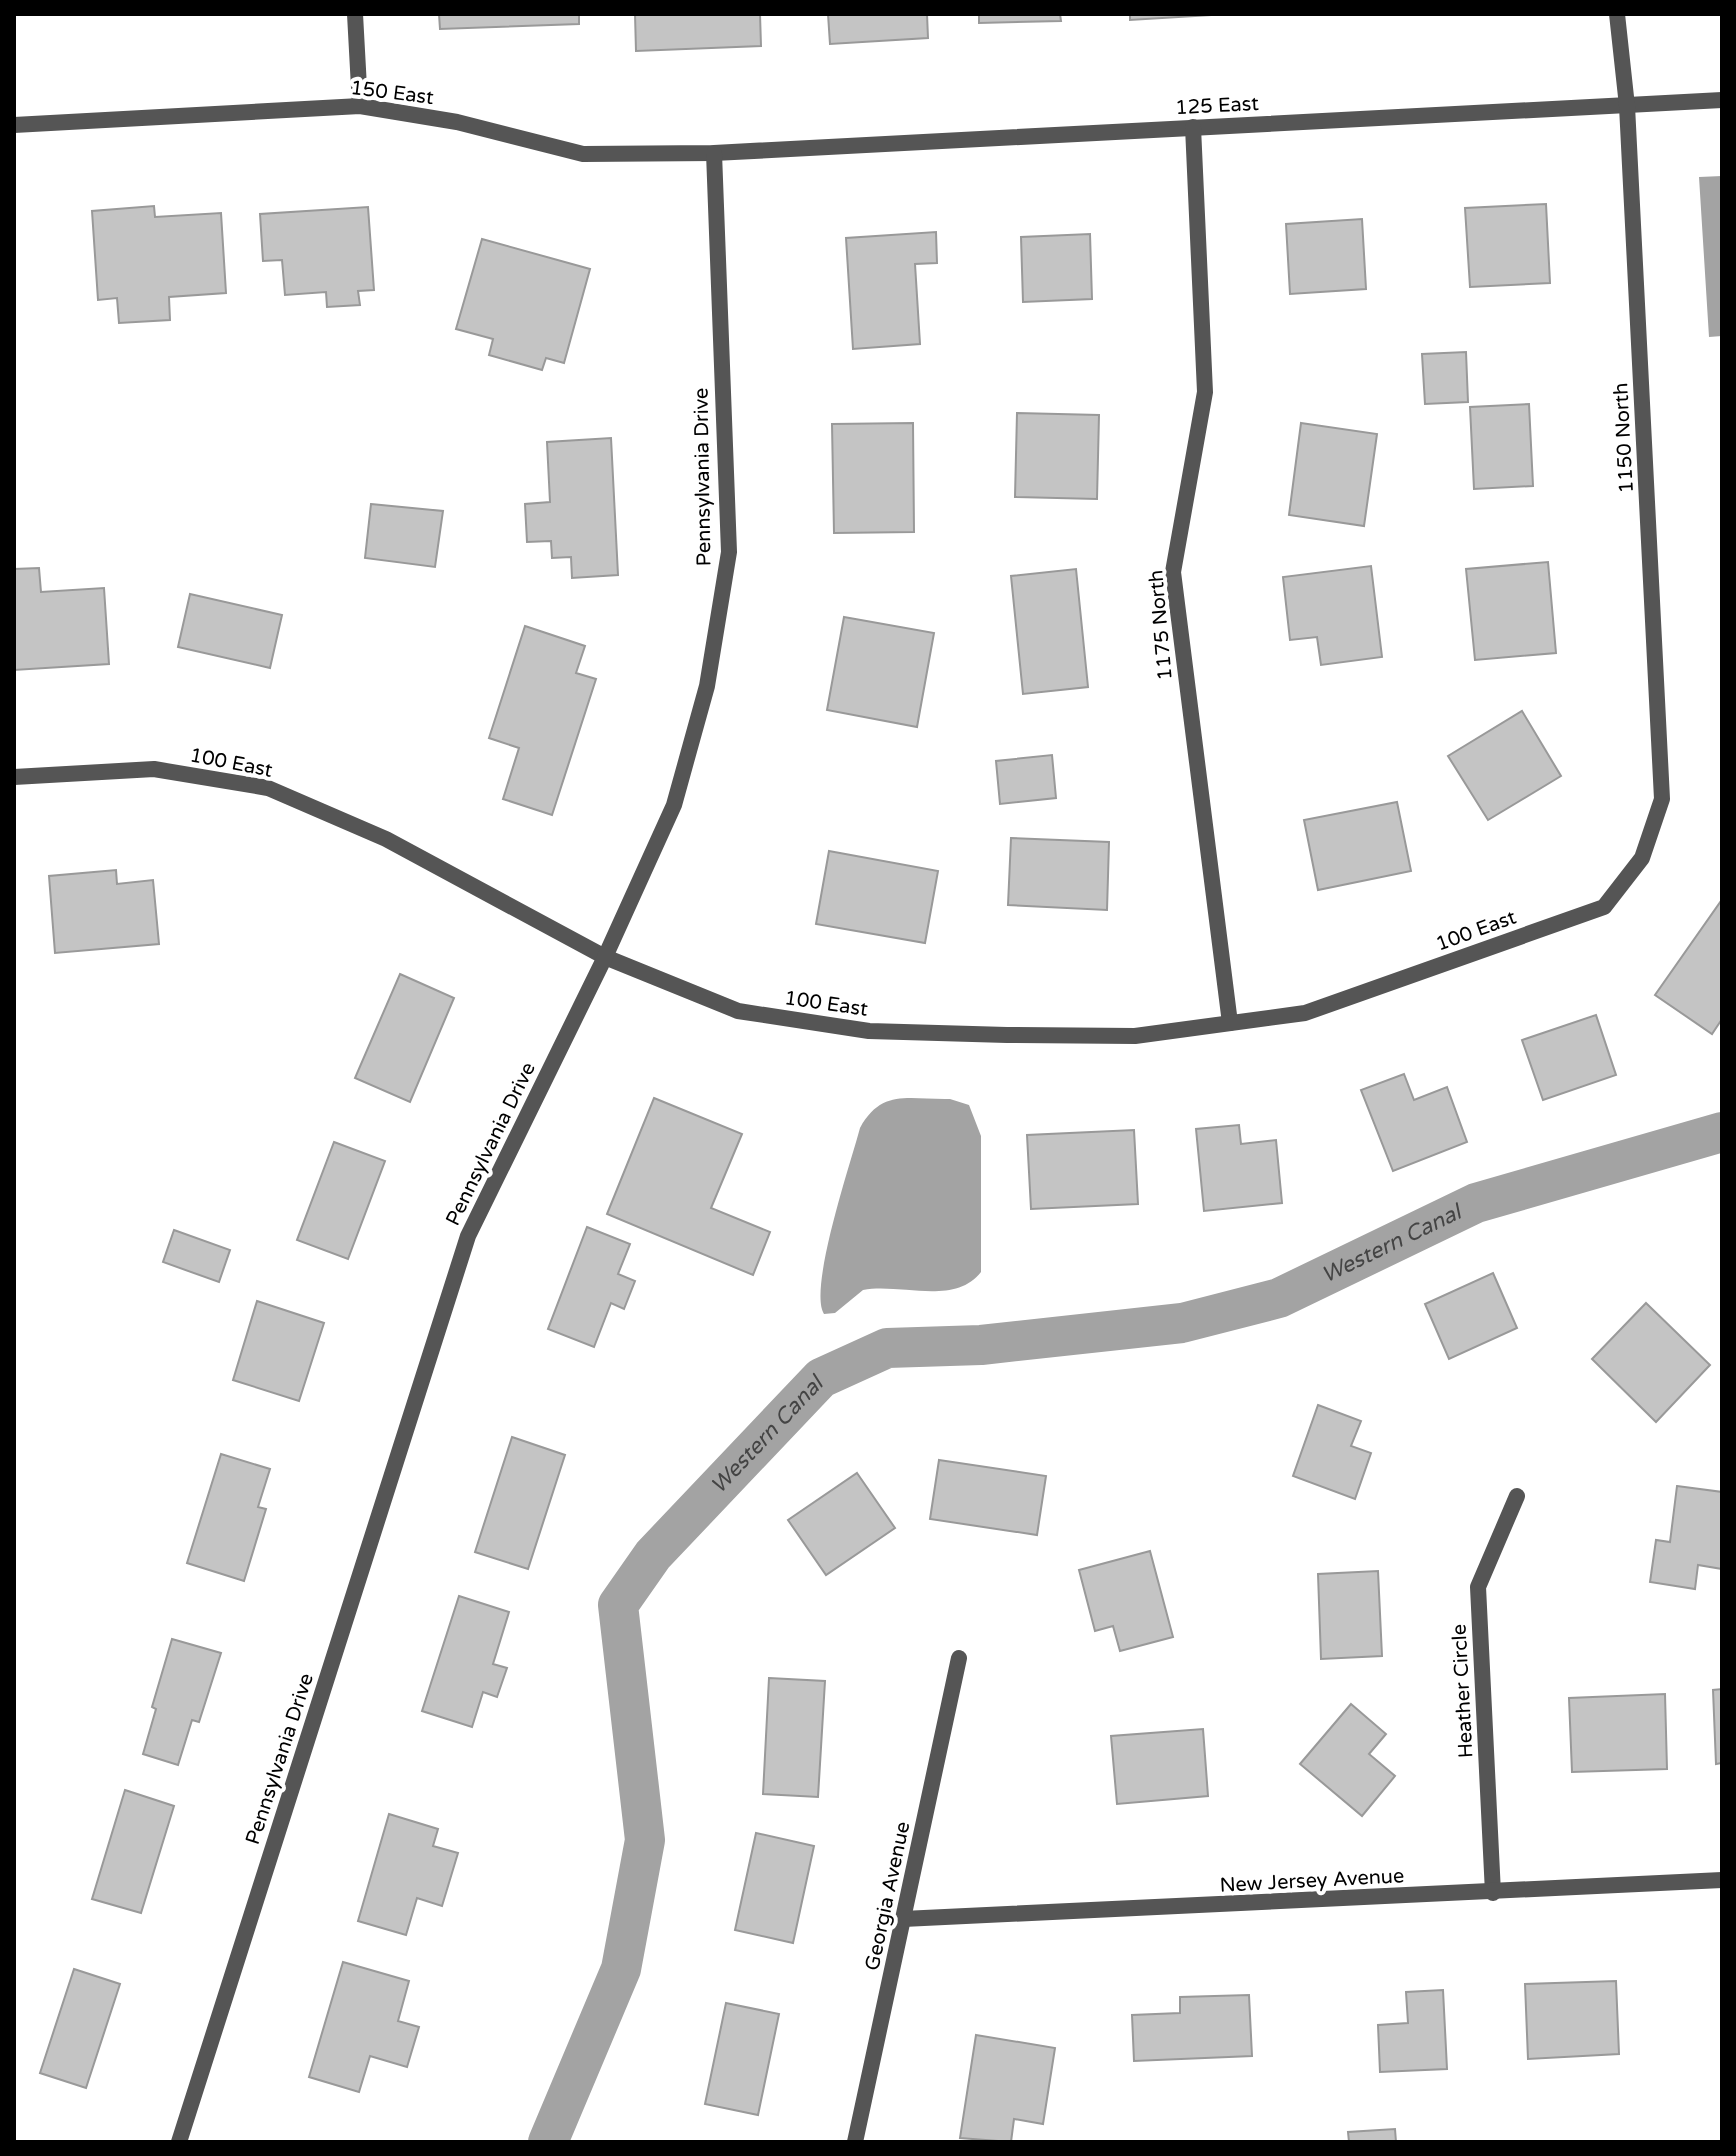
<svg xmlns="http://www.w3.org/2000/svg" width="1736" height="2156" viewBox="0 0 1736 2156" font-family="'Varela Round',sans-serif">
  <rect width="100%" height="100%" fill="#fff"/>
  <g fill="#a3a3a3">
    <path d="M1722,176V336L1709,337L1699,177Z"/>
    <path d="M950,1099L969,1105L981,1136V1272C955,1306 901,1283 863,1290L835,1313L824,1314C808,1289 851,1162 860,1128C882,1088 909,1100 950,1099Z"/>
  </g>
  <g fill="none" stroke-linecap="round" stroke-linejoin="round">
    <path stroke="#a3a3a3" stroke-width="40" id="s1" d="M548,2142L621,1969L645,1840L618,1605L653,1555L821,1378L887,1348L981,1345L1182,1323L1279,1298L1476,1203L1722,1132"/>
  </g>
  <g fill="#c4c4c4" stroke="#999" stroke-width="2">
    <path d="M439,14H579V24L440,29Z"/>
    <path d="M635,14H760L761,46L636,51Z"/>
    <path d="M828,14H927L928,38L830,44Z"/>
    <path d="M979,14H1060L1061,21L979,23Z"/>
    <path d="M1130,14H1228L1130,20Z"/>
    <path d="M1546,204L1550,283L1470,287L1465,208Z"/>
    <path d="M154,206L155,217L221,213L226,293L169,297L170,320L119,323L117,298L98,300L92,211Z"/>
    <path d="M368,207L374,290L358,291L360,305L327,307L326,292L285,295L282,260L263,261L260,214Z"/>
    <path d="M1362,219L1366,289L1290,294L1286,224Z"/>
    <path d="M936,232L937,263L915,264L920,344L853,349L846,238Z"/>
    <path d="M1090,234L1092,299L1023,302L1021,237Z"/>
    <path d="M482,239L590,269L564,363L546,358L542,370L489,355L493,339L456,329Z"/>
    <path d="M1466,352L1468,402L1425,404L1422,354Z"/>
    <path d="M1529,404L1533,486L1474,489L1470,407Z"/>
    <path d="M1017,413L1099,415L1097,499L1015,497Z"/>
    <path d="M913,423L914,532L834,533L832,424Z"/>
    <path d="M1301,423L1377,434L1364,526L1289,515Z"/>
    <path d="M611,438L618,575L572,578L571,557L552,558L551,541L527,542L525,504L550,502L547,442Z"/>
    <path d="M371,504L443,511L435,567L365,558Z"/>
    <path d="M1548,562L1556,653L1475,660L1466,569Z"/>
    <path d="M1371,566L1382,657L1321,665L1317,637L1290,640L1283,577Z"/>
    <path d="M39,568L41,592L104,588L109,664L14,670V569Z"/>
    <path d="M1076,569L1088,687L1023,694L1011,576Z"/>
    <path d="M190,594L282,615L270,668L178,647Z"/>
    <path d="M844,617L934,633L917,727L827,710Z"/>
    <path d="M525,626L585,646L576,673L596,679L552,815L503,799L519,748L489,738Z"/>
    <path d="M1522,711L1561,776L1488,820L1448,756Z"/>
    <path d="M1052,755L1056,798L1000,804L996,761Z"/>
    <path d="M1397,802L1411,871L1318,890L1304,820Z"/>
    <path d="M1011,838L1109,842L1107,910L1008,905Z"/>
    <path d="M829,851L938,871L925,943L816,924Z"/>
    <path d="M116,870L117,884L153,880L159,944L55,953L49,876Z"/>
    <path d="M1721,901L1722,1019L1712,1034L1655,995Z"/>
    <path d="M400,974L454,998L410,1102L355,1078Z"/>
    <path d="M1596,1015L1616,1075L1543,1100L1522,1040Z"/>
    <path d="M1404,1074L1414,1100L1447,1087L1467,1142L1393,1171L1361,1090Z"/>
    <path d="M654,1098L742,1134L711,1208L770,1232L753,1275L607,1214Z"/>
    <path d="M1239,1125L1241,1144L1276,1140L1282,1203L1204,1211L1196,1129Z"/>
    <path d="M1134,1130L1138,1204L1031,1209L1027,1135Z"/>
    <path d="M334,1142L385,1161L348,1259L297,1240Z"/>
    <path d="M587,1227L630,1244L618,1274L635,1281L624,1309L611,1303L594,1347L548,1329Z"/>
    <path d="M174,1230L230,1250L219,1282L163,1262Z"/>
    <path d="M1493,1273L1517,1328L1449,1359L1425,1304Z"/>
    <path d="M257,1301L324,1323L299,1401L233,1380Z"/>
    <path d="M1646,1303L1710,1365L1656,1422L1592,1359Z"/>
    <path d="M1318,1405L1361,1421L1351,1446L1371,1453L1355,1499L1293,1476Z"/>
    <path d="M512,1437L565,1455L528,1569L475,1552Z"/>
    <path d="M221,1454L270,1469L258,1507L266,1509L244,1581L187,1563Z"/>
    <path d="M939,1460L1046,1476L1037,1535L930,1519Z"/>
    <path d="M857,1473L895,1528L826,1575L788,1520Z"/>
    <path d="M1677,1486L1722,1492V1569L1698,1565L1695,1589L1650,1582L1656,1540L1670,1542Z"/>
    <path d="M1150,1551L1173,1637L1120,1651L1113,1626L1095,1631L1079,1570Z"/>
    <path d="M1378,1571L1382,1656L1321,1659L1318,1574Z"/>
    <path d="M459,1596L509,1612L493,1664L507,1668L497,1697L483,1692L472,1727L422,1711Z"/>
    <path d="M172,1639L221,1653L199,1722L192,1720L178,1765L143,1754L156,1709L152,1707Z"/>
    <path d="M769,1678L825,1681L818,1797L763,1794Z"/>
    <path d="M1722,1689V1763L1716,1764L1713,1690Z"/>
    <path d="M1665,1694L1667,1769L1572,1772L1569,1698Z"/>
    <path d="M1351,1704L1386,1734L1369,1754L1395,1776L1362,1816L1300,1764Z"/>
    <path d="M1203,1729L1208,1796L1117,1804L1111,1736Z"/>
    <path d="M125,1790L174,1806L141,1913L92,1899Z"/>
    <path d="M389,1814L438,1829L433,1846L458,1853L442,1906L417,1898L406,1935L358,1921Z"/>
    <path d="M756,1833L814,1846L793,1943L735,1930Z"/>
    <path d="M343,1962L409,1981L398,2021L419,2027L407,2067L370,2056L359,2092L309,2077Z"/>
    <path d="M74,1969L120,1984L86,2088L40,2073Z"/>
    <path d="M1616,1981L1619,2054L1528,2059L1525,1984Z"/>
    <path d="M1443,1990L1447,2069L1380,2072L1378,2025L1408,2023L1406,1992Z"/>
    <path d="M1249,1995L1252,2056L1134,2061L1132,2015L1180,2013V1997Z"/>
    <path d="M726,2003L779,2014L758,2115L705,2104Z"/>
    <path d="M976,2035L1055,2048L1043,2124L1014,2119L1011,2142L960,2138Z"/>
    <path d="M1395,2129L1396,2142H1349L1348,2132Z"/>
  </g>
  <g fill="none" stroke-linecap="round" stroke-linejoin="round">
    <g stroke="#555" stroke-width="16">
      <path d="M355,14L360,106"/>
      <path d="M14,125L360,106L457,122L583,154L714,153L1722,100"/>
      <path d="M1193,127L1205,392L1173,572L1230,1023"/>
      <path d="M14,777L154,769L268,788L386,839L605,957L738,1011L869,1031L1007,1035L1135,1036L1305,1013L1604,907L1642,858L1662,799L1627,106L1617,14"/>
      <path d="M1493,1893L1478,1587L1517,1496"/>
      <path d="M903,1919L1722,1880"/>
      <path d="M179,2142L468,1236L605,957L674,805L707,686L729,552L714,153"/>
      <path d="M855,2142L959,1658"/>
    </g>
  </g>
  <g text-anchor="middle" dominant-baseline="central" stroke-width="8" stroke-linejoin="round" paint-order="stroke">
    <g font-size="20" fill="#000" stroke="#fff">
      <text transform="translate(392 93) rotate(7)">150 East</text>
      <text transform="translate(1217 106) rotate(-3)">125 East</text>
      <text transform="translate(1624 438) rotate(-93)">1150 North</text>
      <text transform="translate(703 477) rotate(-91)">Pennsylvania Drive</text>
      <text transform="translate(1161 625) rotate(-95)">1175 North</text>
      <text transform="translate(231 763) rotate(11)">100 East</text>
      <text transform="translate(1476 931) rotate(-20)">100 East</text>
      <text transform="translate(826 1004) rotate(8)">100 East</text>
      <text transform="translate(491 1144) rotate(-64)">Pennsylvania Drive</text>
      <text transform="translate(1463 1691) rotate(-93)">Heather Circle</text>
      <text transform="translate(280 1759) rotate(-72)">Pennsylvania Drive</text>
      <text transform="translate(1312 1881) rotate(-3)">New Jersey Avenue</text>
      <text transform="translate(888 1896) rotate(-78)">Georgia Avenue</text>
    </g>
    <g font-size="22" font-style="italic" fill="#444" stroke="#fff">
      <text stroke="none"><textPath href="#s1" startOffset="1454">Western Canal</textPath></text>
      <text stroke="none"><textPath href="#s1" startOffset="782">Western Canal</textPath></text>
    </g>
  </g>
  <rect width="1736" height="2156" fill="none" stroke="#000000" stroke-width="32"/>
</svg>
